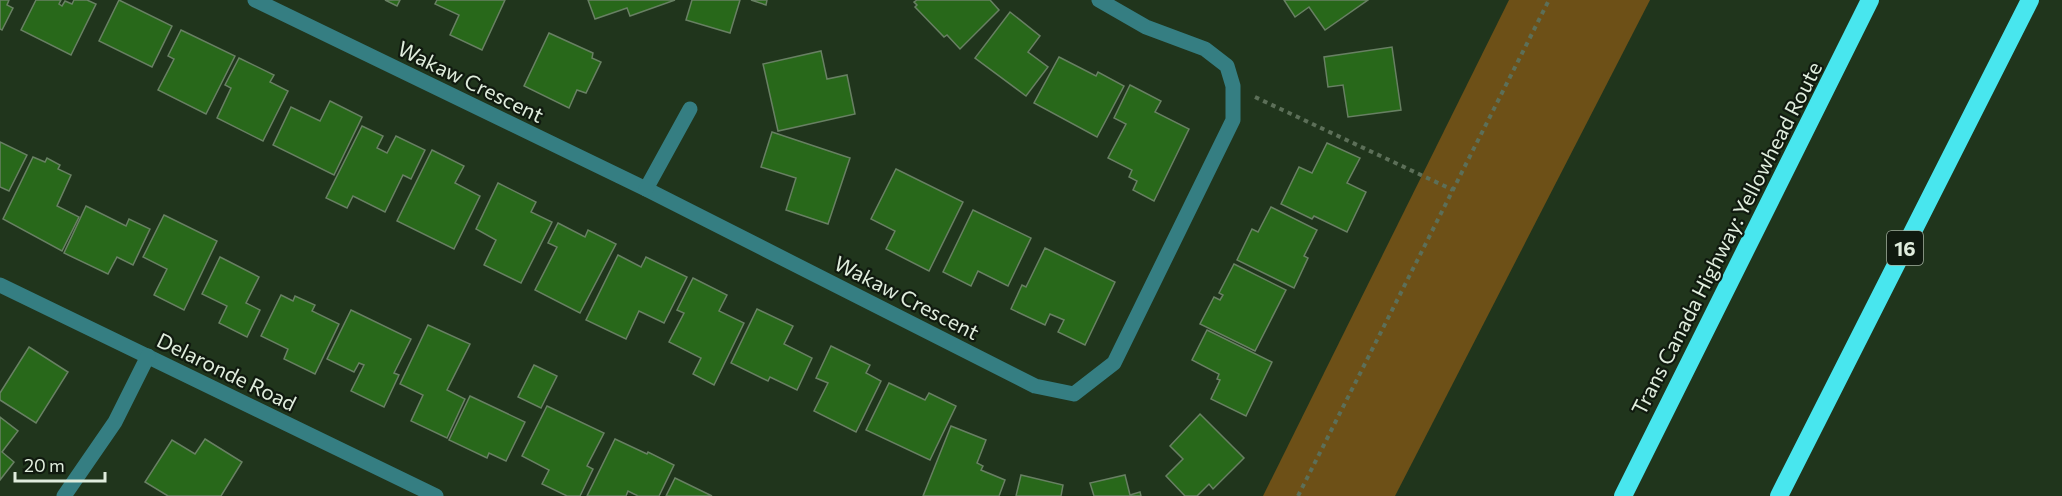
<svg xmlns="http://www.w3.org/2000/svg" width="2062" height="496" viewBox="0 0 2062 496" font-family="Commissioner,sans-serif">
  <rect width="100%" height="100%" fill="#20351c"/>
  <path fill="#6d5017" d="M1509,0H1650L1395,496H1263Z"/>
  <g fill="#28681a" stroke="#688063" stroke-width="1.5">
    <path d="M0,0H9L7,5L13,8L2,30L0,29Z"/>
    <path d="M36,0H61L59,4L62,6L65,1L72,4L74,0H87L96,4L71,55L21,30Z"/>
    <path d="M119,0L172,26L152,67L99,41Z"/>
    <path d="M385,0H400L397,6Z"/>
    <path d="M437,0H505L482,50L450,35L459,15L435,4Z"/>
    <path d="M588,0H675L630,16L627,8L595,19Z"/>
    <path d="M692,0H740L730,33L686,20Z"/>
    <path d="M751,0H767L766,5Z"/>
    <path d="M917,0H990L999,10L960,49L947,35L944,37L915,7L917,5L914,2Z"/>
    <path d="M1284,0H1368L1325,30L1309,7L1295,17Z"/>
    <path d="M1010,12L1040,36L1028,52L1048,67L1026,96L975,58Z"/>
    <path d="M181,30L235,56L206,114L158,90L174,59L168,56Z"/>
    <path d="M549,33L593,53L592,58L601,62L586,93L577,90L569,108L524,86Z"/>
    <path d="M1392,47L1401,110L1348,117L1343,85L1328,87L1324,57Z"/>
    <path d="M821,51L827,79L847,75L855,114L778,131L763,64Z"/>
    <path d="M1059,57L1096,76L1098,72L1124,86L1097,137L1034,103Z"/>
    <path d="M239,58L274,75L270,82L288,91L263,141L217,118L231,88L225,85Z"/>
    <path d="M1130,85L1161,101L1155,112L1189,129L1154,201L1133,190L1137,181L1129,177L1132,170L1108,158L1126,124L1114,118Z"/>
    <path d="M330,101L362,117L334,175L273,145L291,107L320,121Z"/>
    <path d="M362,126L383,136L377,148L387,153L396,136L425,150L411,179L403,175L385,212L353,196L347,208L326,198Z"/>
    <path d="M772,132L850,158L828,224L786,210L796,178L761,167Z"/>
    <path d="M0,142L27,155L9,191L0,187Z"/>
    <path d="M1327,143L1360,158L1347,183L1366,192L1347,232L1314,216L1312,219L1281,204L1299,167L1312,173Z"/>
    <path d="M432,150L464,166L455,183L480,196L454,249L397,221Z"/>
    <path d="M33,157L45,162L47,158L60,165L58,169L71,175L57,206L79,217L62,251L3,219Z"/>
    <path d="M896,169L963,202L929,271L886,249L895,231L871,219Z"/>
    <path d="M498,183L536,202L531,212L552,222L521,283L484,265L496,240L476,229Z"/>
    <path d="M86,206L126,226L129,219L150,229L133,265L117,257L108,274L64,253Z"/>
    <path d="M1271,207L1317,230L1304,256L1308,258L1294,288L1237,260L1252,229L1258,232Z"/>
    <path d="M973,210L1031,238L1008,286L978,271L971,286L943,272Z"/>
    <path d="M164,215L217,241L184,310L154,295L167,269L143,257Z"/>
    <path d="M558,223L585,237L588,230L616,244L580,313L535,290L557,247L548,243Z"/>
    <path d="M1045,248L1115,282L1085,345L1058,332L1064,320L1050,314L1045,325L1011,309L1022,285L1026,287Z"/>
    <path d="M618,255L641,267L646,257L687,277L664,323L639,311L626,339L586,320Z"/>
    <path d="M220,257L259,277L246,303L260,310L247,337L219,323L227,306L202,294Z"/>
    <path d="M1234,264L1286,290L1255,351L1200,324L1214,297L1220,300L1223,295L1219,293Z"/>
    <path d="M693,278L727,295L719,311L744,323L714,385L693,374L701,358L669,342L684,313L677,310Z"/>
    <path d="M281,295L293,301L295,296L315,305L312,311L339,324L315,374L284,359L288,349L261,336Z"/>
    <path d="M757,309L793,326L784,344L812,358L797,390L770,377L768,381L731,363Z"/>
    <path d="M351,310L411,339L394,373L399,375L384,407L351,391L364,365L359,363L354,372L327,359Z"/>
    <path d="M428,325L470,344L447,390L465,399L447,438L411,421L423,395L400,384Z"/>
    <path d="M1207,330L1272,362L1246,416L1211,399L1220,380L1217,379L1219,374L1192,360Z"/>
    <path d="M831,346L870,365L866,373L881,381L856,432L814,411L828,383L816,378Z"/>
    <path d="M29,347L68,372L36,423L0,400V393Z"/>
    <path d="M534,365L557,376L541,408L518,397Z"/>
    <path d="M889,383L925,400L929,393L956,406L930,460L866,430Z"/>
    <path d="M470,396L525,422L506,461L489,453L487,458L449,440Z"/>
    <path d="M547,406L604,433L587,466L593,469L580,496H567L542,484L549,470L522,456Z"/>
    <path d="M1200,414L1244,458L1213,489L1209,484L1197,496H1185L1166,476L1183,459L1170,446Z"/>
    <path d="M0,417L18,431L2,452L14,462L0,480Z"/>
    <path d="M951,426L986,440L977,463L983,466L981,470L1005,480L999,496H923Z"/>
    <path d="M205,439L242,462L221,496H168L145,482L172,440L195,454Z"/>
    <path d="M615,439L647,454L648,452L674,465L659,496H638L628,491L626,496H587Z"/>
    <path d="M1021,475L1063,485L1061,496H1016Z"/>
    <path d="M1125,475L1130,495L1140,492L1141,496H1094L1090,483Z"/>
    <path d="M675,478L712,496H666Z"/>
  </g>
  <g fill="none" stroke-linecap="round" stroke-linejoin="round">
    <g stroke="#5c6f58" stroke-width="4" stroke-dasharray="4.5 4.5" stroke-linecap="butt">
      <path d="M1255,97L1453,190"/>
      <path d="M1298,496L1549,0"/>
    </g>
    <g stroke="#357e82" stroke-width="15">
      <path d="M255,0L646,189L1035,386L1074,394L1114,363L1233,120V86L1227,66L1205,49L1146,27L1099,0"/>
      <path d="M646,189L690,109"/>
      <path d="M0,285L436,496"/>
      <path d="M64,496L115,422L148,356"/>
    </g>
    <g stroke="#48e6ee" stroke-width="18">
      <path d="M1623,496L1870,0"/>
      <path d="M1779,496L2030,0"/>
    </g>
  </g>
  <g text-anchor="middle" dominant-baseline="central" stroke-width="4.5" stroke-linejoin="round" paint-order="stroke">
    <rect fill="#101a0f" stroke="#a2ae9f" stroke-width="1.5" x="1887" y="231" width="36" height="34" rx="4.5"/>
    <g font-size="20" font-weight="bold" fill="#e0eddd">
      <text x="1905" y="248">16</text>
    </g>
    <g font-size="21" fill="#e0eddd" stroke="#101a0f">
      <text transform="translate(471 81) rotate(26)">Wakaw Crescent</text>
      <text transform="translate(1726 238) rotate(-63)">Trans Canada Highway: Yellowhead Route</text>
      <text transform="translate(907 297) rotate(27)">Wakaw Crescent</text>
      <text transform="translate(227 371) rotate(26)">Delaronde Road</text>
    </g>
  </g>
  <path d="M15 472v9h90v-9" fill="none" stroke="#e0eddd" stroke-width="3"/>
  <text x="24" y="472" font-size="18" fill="#e0eddd" stroke="#101a0f" stroke-width="4.5" paint-order="stroke">20 m</text>
</svg>
